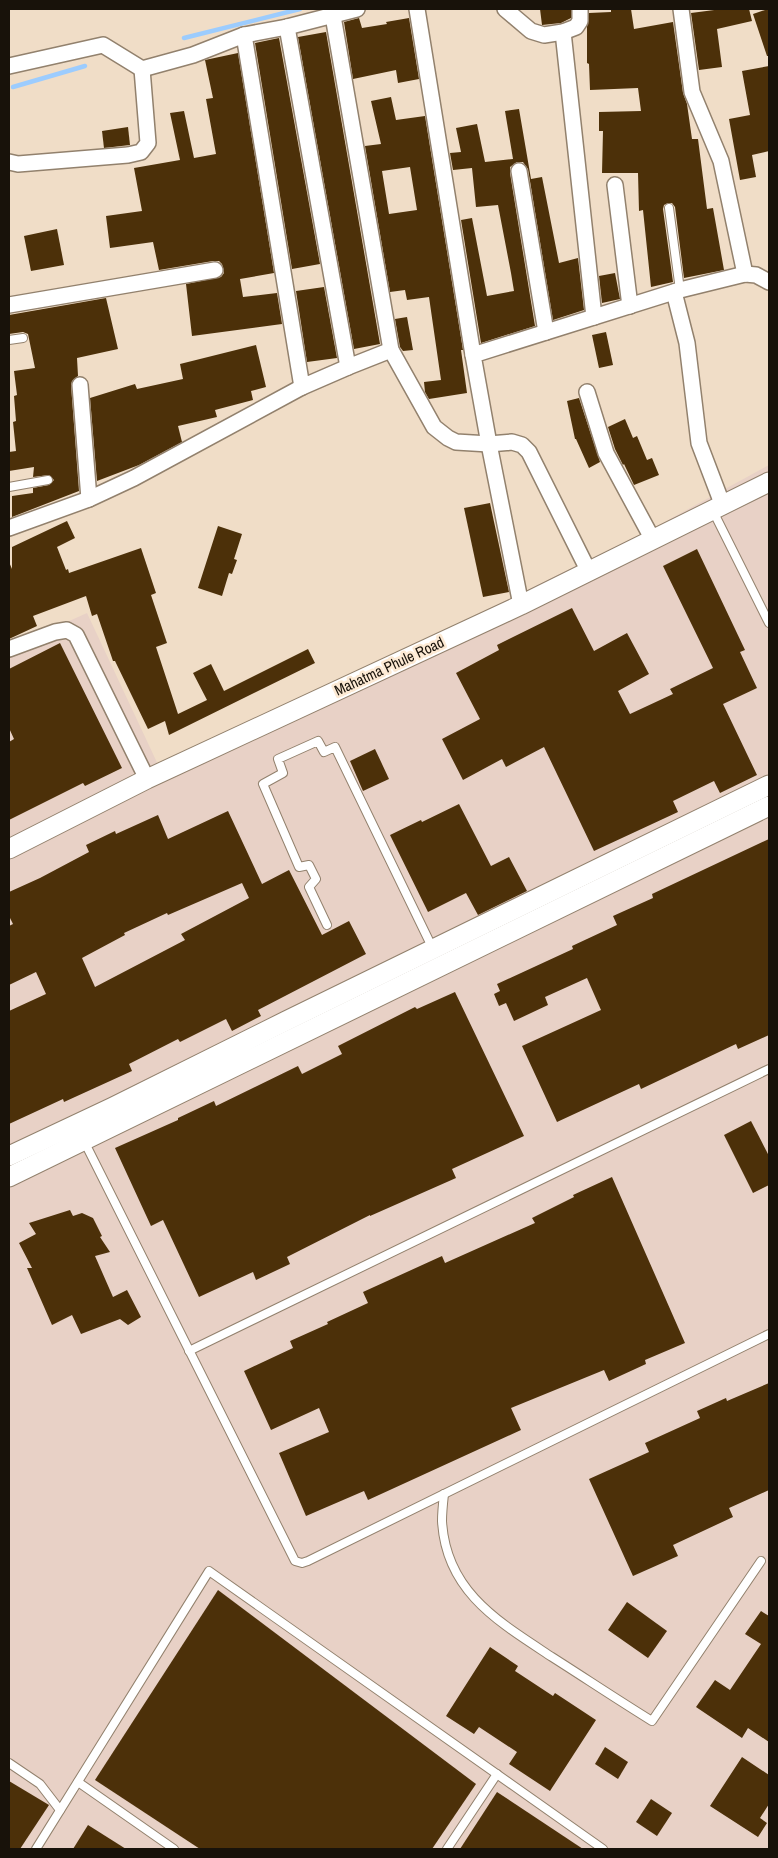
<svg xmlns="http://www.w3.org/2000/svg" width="778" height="1858" viewBox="0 0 778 1858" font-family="'Archivo Narrow',sans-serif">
  <rect width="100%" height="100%" fill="#f0ddc7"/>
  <path fill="#e8d1c6" d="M769,465V1849H9V648L87,613L161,771L657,526Z"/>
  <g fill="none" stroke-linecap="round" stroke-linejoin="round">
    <g stroke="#9cccfe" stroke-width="4.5">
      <path d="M184,38L300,9"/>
      <path d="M13,87L85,66"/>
    </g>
  </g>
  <g fill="#4c3009" fill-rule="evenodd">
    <path d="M540,9H571V18L561,23L542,25Z"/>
    <path d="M611,9H631L634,29L673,22L683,93L687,104L692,139H698L707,209L713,208L724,270L684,278L675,207L672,203H668L664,205L663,209L673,282L651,287L643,210L639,211L638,173H602L603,131H599V112L641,111L638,88L590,90L589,64L587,63V27L589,13L611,12Z"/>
    <path d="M722,9H749L752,21L717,29L722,67L699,70L691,13Z"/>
    <path d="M768,9H769V56H767L753,14Z"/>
    <path d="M359,18L362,28L387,24L386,22L409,18L419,79L398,83L396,70L353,79L344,22Z"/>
    <path d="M326,32L380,344L354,349L298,37Z"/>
    <path d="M279,38L320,264L292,269L255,43Z"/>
    <path d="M238,53L274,273L240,279L243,297L277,293L282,324L192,336L186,284L221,277L224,273L222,264L219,261H213L159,270L153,242L110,248L106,216L142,211L134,168L180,160L170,113L184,111L194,158L216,154L206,99L213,98L205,60Z"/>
    <path d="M769,66V151L752,155L756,177L740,180L729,119L750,115L742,71Z"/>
    <path d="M391,97L396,120L425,116L463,350H461L467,393L429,399L425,392L424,382L441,380L429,297L407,300L405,290L390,292L365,146L381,144L371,101ZM410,167L417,210L389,214L382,171Z"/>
    <path d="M519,109L531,179L542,177L559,263L578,258L584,310L553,320L528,169L523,162H517L510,167V173L535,326L481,343L461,220L472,218L487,296L514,291L511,273L498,205L476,207L472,168L453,170L450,153L461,152L456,128L477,124L485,162L513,159L505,111Z"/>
    <path d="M128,127L130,145L104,148L102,131Z"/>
    <path d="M57,229L64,265L31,271L24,236Z"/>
    <path d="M615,273L620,299L602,303L599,276Z"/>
    <path d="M324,287L337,358L307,362L296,291Z"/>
    <path d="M106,298L118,349L77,358L78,376L72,381L71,385L79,491L12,517V496L33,493V488L49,485L54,480L49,475L33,477L34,467L9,471V452L16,451L13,422L16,421L14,396L17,395L14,371L35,368L28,334L23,332L9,334V315Z"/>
    <path d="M407,317L413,350L403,351L400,347L395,319Z"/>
    <path d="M606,332L613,365L599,368L592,335Z"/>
    <path d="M256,345L266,387L251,391L253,400L215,410L217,417L178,426L182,442L139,465L97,481L90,398L135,384L137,389L183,379L180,364Z"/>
    <path d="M579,398L600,462L589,468L576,439H575L567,401Z"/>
    <path d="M625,419L633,438L637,436L647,460L652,458L659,475L634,485L624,464L623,465L615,449L608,427Z"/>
    <path d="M490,503L509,592L483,597L464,508Z"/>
    <path d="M67,521L75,538L57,547L66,570L68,569L69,573L141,548L156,593L151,595L167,643L156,647L178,714L207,700L193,673L211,664L224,691L308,649L315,663L169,735L165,721L148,729L115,661H113L97,614L92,616L86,596L33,616L37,626L9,639V562L12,569V547Z"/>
    <path d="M218,526L242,534L234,559L237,560L232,574L229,573L222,596L198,588Z"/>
    <path d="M697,549L745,650L740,652L757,688L723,704L757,775L720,793L714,781L673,801L678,812L594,851L544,747L506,767L502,759L463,780L442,739L480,719L456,673L499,650L497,645L572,608L594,651L627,633L649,674L618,691L630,714L673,694L670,689L713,668L663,566Z"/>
    <path d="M60,643L122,768L85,786L83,783L9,820V742L14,739L9,728V669Z"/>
    <path d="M375,749L389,779L363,791L350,761Z"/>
    <path d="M459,804L491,866L509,857L527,891L478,915L466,893L428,912L390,835L421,820L422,822Z"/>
    <path d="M228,811L262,884L289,870L322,935L349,921L366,954L258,1010L261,1016L232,1031L226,1019L180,1042L178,1039L129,1064L132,1071L64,1102L63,1099L9,1124V1011L46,994L36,972L9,985V926L13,924L9,916V892L40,878L89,852L86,845L115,831L116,834L158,815L168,839ZM242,883L249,898L181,934L185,940L95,987L82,958L125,935L124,933L167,913L168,915Z"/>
    <path d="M769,839V1035L738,1049L736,1044L641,1089L639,1084L557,1122L522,1046L601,1010L587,978L545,997L548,1005L514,1021L506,1003L499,1006L494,994L500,991L497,984L573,949L572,946L617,925L613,916L653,898L652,894Z"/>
    <path d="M455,992L524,1136L452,1169L456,1178L370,1216V1215L287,1257L290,1264L256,1280L253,1272L199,1297L163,1220L151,1226L115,1148L178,1120V1118L214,1101L216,1106L298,1066L302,1074L342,1054L338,1046L415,1007L417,1009Z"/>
    <path d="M751,1121L769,1156V1185L753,1193L724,1135Z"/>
    <path d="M612,1177L685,1343L645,1360L646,1364L609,1381L604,1370L511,1408L521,1430L368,1500L364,1491L306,1516L279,1453L329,1432L319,1408L271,1430L244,1371L293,1348L290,1341L328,1324L327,1322L368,1303L363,1292L442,1256L445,1263L535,1223L532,1218L574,1197L573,1195Z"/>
    <path d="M70,1210L73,1216L82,1213L93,1218L102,1236L100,1237L110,1252L95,1256L113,1297L127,1290L141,1317L128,1325L120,1319L81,1334L72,1315L52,1325L27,1268H32L19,1243L36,1234L29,1223Z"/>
    <path d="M769,1383V1490L729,1508L733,1517L673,1545L678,1556L633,1576L589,1479L649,1452L645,1443L700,1418L697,1411L726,1398L727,1401Z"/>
    <path d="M218,1590L476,1784L432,1849H200L95,1780Z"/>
    <path d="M627,1602L667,1631L648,1658L608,1630Z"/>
    <path d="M761,1611L769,1616V1742L748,1728L742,1738L696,1707L715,1680L730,1690L761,1644L745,1634Z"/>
    <path d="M490,1647L518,1666L515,1671L553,1696L555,1693L596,1720L550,1791L509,1764L517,1752L479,1727L474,1734L446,1716Z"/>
    <path d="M605,1747L628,1762L618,1779L595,1764Z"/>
    <path d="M742,1757L769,1775V1804L760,1818L767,1823L758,1837L710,1806Z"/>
    <path d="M9,1781L49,1805L20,1849H9Z"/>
    <path d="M497,1792L583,1849H460Z"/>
    <path d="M651,1799L672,1813L657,1836L636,1822Z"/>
    <path d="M88,1825L126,1849H73Z"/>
  </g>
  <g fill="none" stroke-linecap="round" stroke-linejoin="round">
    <defs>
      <g id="service">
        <path d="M669,208L680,290"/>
        <path d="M9,340L23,338"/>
        <path d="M9,487L48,480"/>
        <path d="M713,511L769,623"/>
        <path d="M327,925L309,887L316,879L309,865L299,867L263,784L283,773L278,759L318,741L324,752L335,747L433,949"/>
        <path d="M84,1141L295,1561L302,1563L308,1561L769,1334"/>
        <path d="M189,1351L769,1069"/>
        <path d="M444,1494C443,1503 442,1512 442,1521C446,1592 499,1622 552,1657C585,1678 618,1700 652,1721L761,1561"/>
        <path d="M9,1763L40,1784L60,1810"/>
        <path d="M78,1782L174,1849"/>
        <path d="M36,1849L209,1571L603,1849"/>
        <path d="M447,1849L497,1774"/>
      </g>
      <g id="minor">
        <path d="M417,9L473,355"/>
        <path d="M505,9L531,31L544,35L563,32L576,27L580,21V9"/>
        <path d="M681,9L692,92L721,161L745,274"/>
        <path d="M333,16L391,350L434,427L448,438L456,442L489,444L512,442L522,445L529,452L589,572"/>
        <path d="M287,27L348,367L391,350"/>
        <path d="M563,32L594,317"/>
        <path d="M244,35L302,387L348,367"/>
        <path d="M9,66L103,45L142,69L193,55L244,35L287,27L357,9"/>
        <path d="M9,162L18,164L128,155L141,152L148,143L142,69"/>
        <path d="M519,171L546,332"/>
        <path d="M615,185L630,306"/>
        <path d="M674,292L687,343L699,443L723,506"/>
        <path d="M9,305L215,270"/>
        <path d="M80,385L89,499"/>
        <path d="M587,392L606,453L653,540"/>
        <path d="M9,528L89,499L134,478L302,387"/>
        <path d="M521,605L489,444L473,355L680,290L745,274L756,275L769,282"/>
        <path d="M9,649L55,632L67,630L76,635L147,779"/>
      </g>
      <g id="tertiary">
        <path d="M9,849L147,779L521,605L769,482"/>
        <path d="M9,1156L113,1107L286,1021L769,785"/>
        <path d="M9,1177L769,806"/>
      </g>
    </defs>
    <use href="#service" stroke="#92816d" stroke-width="10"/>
    <use href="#minor" stroke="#92816d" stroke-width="18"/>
    <use href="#tertiary" stroke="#92816d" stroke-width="21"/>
    <use href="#service" stroke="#fff" stroke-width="8"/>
    <use href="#minor" stroke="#fff" stroke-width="15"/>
    <use href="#tertiary" stroke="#fff" stroke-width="19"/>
  </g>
  <g text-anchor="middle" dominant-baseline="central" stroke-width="5" stroke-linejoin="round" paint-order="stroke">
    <g font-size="15" fill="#18120a" stroke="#fdead4">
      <text transform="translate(389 666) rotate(-25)">Mahatma Phule Road</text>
    </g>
  </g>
  <rect width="778" height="1858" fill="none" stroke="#18120a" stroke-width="20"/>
</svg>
